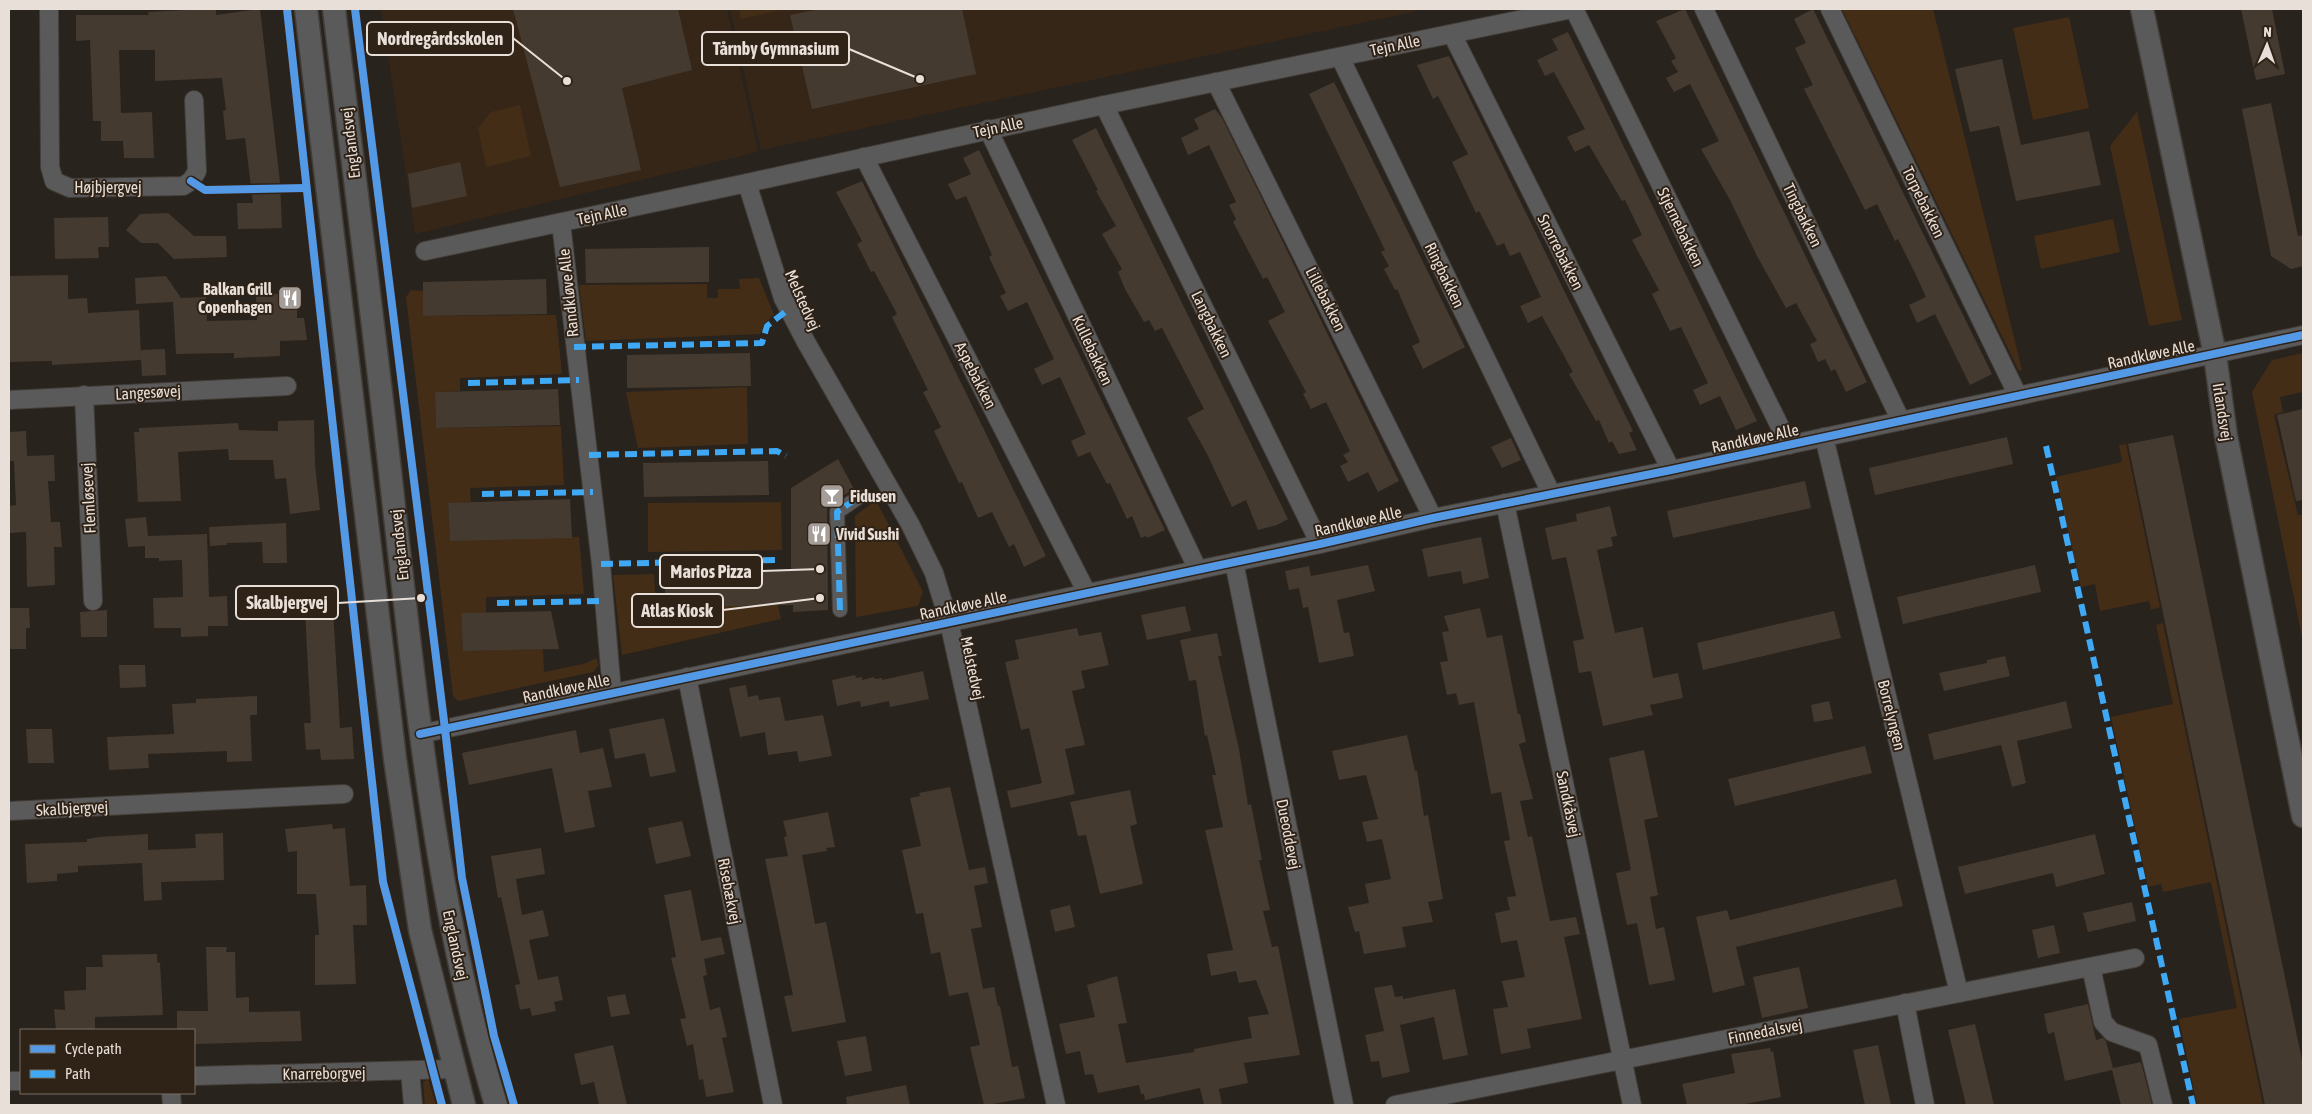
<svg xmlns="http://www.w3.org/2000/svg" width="2312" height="1114" viewBox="0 0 2312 1114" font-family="'Asap Condensed',sans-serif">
  <rect width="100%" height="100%" fill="#29231d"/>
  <g fill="#362618">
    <path d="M381,9H727L758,152L415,234Z"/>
    <path d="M730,9H1427L761,150Z"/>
  </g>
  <g fill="#442d17">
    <path d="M739,9H785L741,19Z"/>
    <path d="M1842,9H1933L2022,370L2019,371Z"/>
    <path d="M2069,17L2089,108L2033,120L2013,28Z"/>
    <path d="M520,105L531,156L486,167L478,128L491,112Z"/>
    <path d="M2137,112L2182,320L2149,326L2110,146Z"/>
    <path d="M2113,219L2120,252L2041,269L2034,236Z"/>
    <path d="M759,278L774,315L764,324L760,334L586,341L579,285L707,284V298H718V289H740L739,279Z"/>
    <path d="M411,290L423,291L424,316L556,315L562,374L460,378V391L435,392L436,428L561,426L564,485L470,488L471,502L448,504L450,540L579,537L584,594L486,597V613H461L463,651L543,649L544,672L583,664L597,658L598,666L593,672L458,701L453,696L406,297Z"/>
    <path d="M2303,353V392L2280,397L2283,412L2274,415L2298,515H2303V642L2252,392L2272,360Z"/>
    <path d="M747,387L748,444L638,448L626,392Z"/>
    <path d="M2126,444L2160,607L2151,610L2149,601L2100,611L2095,584L2081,587L2056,477L2122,462L2119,445Z"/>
    <path d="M876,500L923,592L918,606L856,617L855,516Z"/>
    <path d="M781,502L782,550L648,552V503Z"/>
    <path d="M654,574L656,607L778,605L781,619L622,655L613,575Z"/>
    <path d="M2163,623L2263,1105H2197L2179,1019L2237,1008L2211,882L2163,892L2161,884L2148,887L2111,717L2173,704L2156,625Z"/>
    <path d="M428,1079L436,1105H425L423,1082Z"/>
  </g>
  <g fill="#453a2f">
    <path d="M185,9H216V15L260,9L280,182L282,228L238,229L237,203H253L245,138L226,140L223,111L226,110L222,78L155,81V50H119L121,113L152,112L154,158H124L123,141H101V121H93L90,40L76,41V15H149L148,12L185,10Z"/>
    <path d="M513,9H678L692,70L622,88L641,170L560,187Z"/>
    <path d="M820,9H962L976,74L812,109L790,15Z"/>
    <path d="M1685,9L1867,382L1846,392L1835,369L1831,371L1825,359L1818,362L1810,344L1817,341L1796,303L1786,308L1757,256L1730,200L1701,149L1719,141L1690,84L1674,92L1666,78L1678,72L1671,61L1676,58L1656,21Z"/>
    <path d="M1813,9L1992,374L1970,385L1935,314L1917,323L1909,305L1926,297L1915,273L1898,239L1895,241L1877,204L1865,210L1804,89L1813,85L1795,48L1806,43L1794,19Z"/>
    <path d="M2241,9H2272L2285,74L2256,80Z"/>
    <path d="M1568,32L1757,421L1736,430L1720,396L1700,405L1693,390L1708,383L1681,327L1670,331L1652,294L1659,290L1632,240L1642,235L1625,200L1622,201L1589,145L1575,152L1567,137L1585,129L1554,72L1545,76L1537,60L1558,50L1552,39Z"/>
    <path d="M1449,56L1633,431L1629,433L1637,450L1619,454L1612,441L1609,443L1599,420L1596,421L1569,374L1573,372L1542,316L1528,323L1520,306L1541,297L1520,252L1510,256L1504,243L1497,246L1479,211L1476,213L1452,162L1468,154L1438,96L1433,99L1417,65Z"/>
    <path d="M2002,59L2021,145L2089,131L2101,185L2016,201L1999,126L1970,132L1955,69Z"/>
    <path d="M1334,82L1465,347L1423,369L1412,346L1420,342L1397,289L1395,290L1384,269L1389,266L1381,252L1385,250L1309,94Z"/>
    <path d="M2271,103L2298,236L2303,235V266L2291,269L2271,256L2242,109Z"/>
    <path d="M1215,109L1222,118L1263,201L1399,481L1378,492L1368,472L1348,482L1340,466L1348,462L1343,455L1350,451L1326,402L1311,409L1303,394L1306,392L1268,321L1285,312L1267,277L1263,279L1233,222L1236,219L1229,205L1236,202L1209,145L1188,155L1181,138L1199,129L1194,119Z"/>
    <path d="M1096,128L1288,519L1277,525L1258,530L1246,500L1232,507L1207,454L1187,418L1204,409L1162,328L1155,331L1149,320L1144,322L1125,289L1118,272L1122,269L1102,234L1116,226L1096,191L1098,190L1072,140Z"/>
    <path d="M979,150L1165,530L1147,538L1146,536L1141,538L1132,516L1127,519L1110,483L1107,484L1090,452L1078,457L1071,441L1086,434L1060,377L1042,385L1034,369L1054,359L1027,302L1008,311L1000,296L1006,293L989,257L992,255L966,196L956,200L948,184L971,174L963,158Z"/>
    <path d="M460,162L467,196L412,208L408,174Z"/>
    <path d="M862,181L1046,556L1024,567L1014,544L1009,547L992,512L978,518L962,482L959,483L934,431L941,427L923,392L928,390L892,317L897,314L874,271L871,272L857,244L862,241L836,192Z"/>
    <path d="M168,213L194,236H226L227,257L174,259L158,243H141L126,230L140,214Z"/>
    <path d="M108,217L109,247H98L99,258L55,259L54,218Z"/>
    <path d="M709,247V282L586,283L585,249Z"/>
    <path d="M68,275V299L87,298L88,313L139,310L141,358V350L165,349L166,375L142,376L141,360L52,365V361L9,362V276Z"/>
    <path d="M166,276L181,298L206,297L207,321L257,320L256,295L297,293V318H304L307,340L280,341V356L234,358V353L176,354L173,302L136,304L135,278Z"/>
    <path d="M546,279L547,314L423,316V282Z"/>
    <path d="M750,353L751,386L627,388V355Z"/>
    <path d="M558,389L560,425L436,428L435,392Z"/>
    <path d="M2303,409V500L2296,501L2277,415Z"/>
    <path d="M314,420L315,465L320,510L290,514L286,478L275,479L273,460H229L228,449L178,452L181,501L138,502L134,432H139V428L238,423L239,430L278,431V421Z"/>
    <path d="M26,431L27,456L54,455L55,481H48L51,522H60L62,547H54L55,585L27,587L26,532L9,533V506L16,505L14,461H9V432Z"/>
    <path d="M2173,435L2303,1065V1105H2265L2128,444Z"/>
    <path d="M2007,437L2013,464L1875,495L1869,468Z"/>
    <path d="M1511,438L1521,460L1502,468L1491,447Z"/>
    <path d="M838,459L854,489L827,506L828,610L793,612V605L665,607V572L791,570V488Z"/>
    <path d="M768,461L769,495L644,497L643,463Z"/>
    <path d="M1805,481L1811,508L1673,538L1667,511Z"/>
    <path d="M570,499L572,538L450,541L448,503Z"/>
    <path d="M1610,506L1617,536L1611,537L1613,546L1597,550L1615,633L1643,627L1653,678L1678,673L1683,698L1650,705L1653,715L1603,726L1591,671L1579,673L1573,641L1584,639L1566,557L1552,560L1545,528L1577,521L1576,514Z"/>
    <path d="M146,517L148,536L207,534L209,597L227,596L228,626H208V636L181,637V628H154L153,598L183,597L182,560L159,561V558H145V546L128,547L125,519Z"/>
    <path d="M286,523L287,563H263L262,542L227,543V545L210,546L209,527Z"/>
    <path d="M1481,537L1489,578L1463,584L1461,571L1428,577L1422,549Z"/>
    <path d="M1368,565L1375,591L1337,600L1344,633L1349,632L1354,656L1319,663L1308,607L1303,608L1299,588L1289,590L1285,571L1309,566L1311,576Z"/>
    <path d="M2035,565L2041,592L1903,624L1897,597Z"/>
    <path d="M332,592L340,728L352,727L354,759L321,760L320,749L306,750L304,723H311L304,594Z"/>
    <path d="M1185,606L1191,631L1147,640L1141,615Z"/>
    <path d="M9,608H29L30,628H26V649H9Z"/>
    <path d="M1480,608L1487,638L1502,635L1518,714H1520L1526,742L1519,744L1533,799L1520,801L1528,837L1532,836L1550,921L1576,917L1580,934L1564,937L1582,1019L1527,1029L1531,1048L1501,1054L1493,1009L1508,1007L1502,981L1525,977L1517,940L1501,943L1495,913L1510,910L1507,897L1516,896L1504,841L1510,840L1501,792L1491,794L1474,702L1459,705L1456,693L1447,695L1440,662L1448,661L1442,632L1449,631L1444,616Z"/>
    <path d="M107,610V637H81L80,612Z"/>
    <path d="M551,611L559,649L463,651L461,613Z"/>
    <path d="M1834,611L1841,638L1703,670L1697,643Z"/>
    <path d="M1077,628L1079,636L1101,632L1109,665L1081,671L1085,688L1072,691L1085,745L1065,749L1075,794L1011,808L1007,791L1042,783L1029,728L1021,730L1005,662L1019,659L1015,640Z"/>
    <path d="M1217,633L1222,656H1218L1239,749L1248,805L1251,804L1262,860H1259L1270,910L1263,911L1272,947L1278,946L1300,1055L1244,1063L1248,1083L1219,1089L1222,1105H1204L1200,1088L1145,1100L1144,1094H1141L1139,1085L1098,1093L1093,1074L1085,1075L1080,1051L1066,1054L1059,1024L1095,1017L1087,985L1117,976L1127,1023L1118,1024L1126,1063L1194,1052V1049L1252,1038L1248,1017L1269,1014L1256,980L1239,983L1236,971L1211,976L1207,954L1233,950L1205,830L1223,827L1212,775H1216L1207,735L1205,736L1196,680L1189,681L1180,640Z"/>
    <path d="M2005,656L2010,676L1944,691L1939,673L1987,663V660Z"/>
    <path d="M119,665H145L146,687L120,688Z"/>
    <path d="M923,671L929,699L890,707L889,701L861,707L860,701L837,706L832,680L855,675L856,678L862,677V680L874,677L875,679L882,678V680Z"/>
    <path d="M746,685L748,697L758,695L759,700L780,697L785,721L823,715L832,756L799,762L797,751L768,755L765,732L740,737L729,688Z"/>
    <path d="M257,696V715H250L252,761L227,762V751L148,754L149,768L109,770L107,737L174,734L172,704L196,703V699Z"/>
    <path d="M1829,701L1833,719L1814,722L1811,705Z"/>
    <path d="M2066,701L2072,728L2017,741L2026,783L2012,787L2001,745L1934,760L1928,734Z"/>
    <path d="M664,718L676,772L650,777L645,753L615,759L609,729Z"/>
    <path d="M26,729H52L54,763H28Z"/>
    <path d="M576,730L580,753L603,748L612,787L588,791L595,827L565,833L552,768L469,785L462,753Z"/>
    <path d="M1407,735L1415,771H1417L1424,816L1428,815L1443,899L1428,902L1433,922L1402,927L1406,947L1364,954L1359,931L1355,932L1348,907L1369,903L1365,884L1391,879L1382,839L1367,842L1362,822L1378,819L1366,775L1339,780L1332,751Z"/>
    <path d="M1865,746L1872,773L1735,806L1728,779Z"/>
    <path d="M1644,750L1658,817L1644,820L1658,895L1650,897L1656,929L1664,927L1675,980L1649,985L1637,923L1627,925L1616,873L1631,870L1609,758Z"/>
    <path d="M950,787L969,870L985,867L988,883L974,886L982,927L971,929L983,989L994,987L998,1006H1000L1012,1067L1018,1066L1025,1098L988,1105H984L970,1047L980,1045L968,992L978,990L949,996L940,952L931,954L923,913L916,914L902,850L921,846L910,798L920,796L919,793Z"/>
    <path d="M1130,790L1137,824L1130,826L1143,884L1100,894L1086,835L1078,836L1070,802Z"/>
    <path d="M828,812L835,847L826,848L827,851L802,855L815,924L826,922L846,1022L792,1032L784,996L793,995L765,859L788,856L784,837L787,836L783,821Z"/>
    <path d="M682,821L691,856L656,864L648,828Z"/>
    <path d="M332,824L333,829L345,828L350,886L366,885L367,925H353L356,984L315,985V935H319L316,894H297V851L288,852L285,829Z"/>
    <path d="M223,833L224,880L161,882L162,900L144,901L142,863L78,866V872L57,874V881L27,883L25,844L87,842V839L99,837L148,834V850L196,848L195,834Z"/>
    <path d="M2095,834L2105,874L2056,887L2053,873L1965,894L1958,867Z"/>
    <path d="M541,848L545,874L516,879L522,915L543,910L549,936L529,940L538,980L558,976L563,1000L554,1002L556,1011L532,1016L530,1008L520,1010L515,985L520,984L501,897L498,898L491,856Z"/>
    <path d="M1896,879L1903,906L1736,947L1745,985L1713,993L1696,917L1727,910L1730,920Z"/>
    <path d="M691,890L701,941L721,937L725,954L704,959L707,975L703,976L710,1010L720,1007L727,1037L722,1038L734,1092L706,1097L703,1079L699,1080L693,1044L687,1046L680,1019L686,1018L671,958L676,957L664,895Z"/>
    <path d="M2132,902L2136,921L2088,932L2083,913Z"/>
    <path d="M1070,905L1075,927L1055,932L1050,910Z"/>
    <path d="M2054,925L2060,953L2038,958L2032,930Z"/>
    <path d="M206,947H227L226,952H235L236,998L249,997V1012L300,1011L302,1041L194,1044V1030H177V1011H208Z"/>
    <path d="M157,954V962L160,963L163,1015L95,1017V1030H56L54,1009L65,1010L64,991L86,990V967H103L102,955Z"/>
    <path d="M1799,967L1808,1008L1762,1018L1753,977Z"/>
    <path d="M1392,985L1395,997L1403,996V999L1455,989L1468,1055L1443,1060L1434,1017L1400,1025L1410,1072L1382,1078L1379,1061L1371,1062L1365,1035L1384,1031L1374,988Z"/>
    <path d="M625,994L630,1014L611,1017L607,997Z"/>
    <path d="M2088,1004L2096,1040L2103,1038L2106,1041L2113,1068L2141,1062L2152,1105H2121L2112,1070L2065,1081L2054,1032L2048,1034L2044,1014Z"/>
    <path d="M1975,1024L1994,1105H1966L1948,1030Z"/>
    <path d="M866,1036L872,1071L845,1076L837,1041Z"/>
    <path d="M613,1045L627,1105H599L594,1082L581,1085L574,1054Z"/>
    <path d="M1878,1045L1891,1105H1865L1853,1050Z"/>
    <path d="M1770,1048L1771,1052L1773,1051L1781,1097L1740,1105H1687L1682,1084L1735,1073L1731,1054Z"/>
    <path d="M906,1085L910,1105H847L846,1097Z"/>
  </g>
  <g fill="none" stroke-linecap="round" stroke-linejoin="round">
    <defs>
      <path id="pedestrian" d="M840,610L837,512L859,497"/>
      <g id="minor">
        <path d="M49,9L50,167L54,181L70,188L183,186L191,181L197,171L194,100"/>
        <path d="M1574,9L1789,445"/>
        <path d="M1704,9L1901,421"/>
        <path d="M1830,9L2018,396"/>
        <path d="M1452,34L1671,470"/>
        <path d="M1340,57L1551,493"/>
        <path d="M1216,82L1433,518"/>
        <path d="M1104,105L1320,544"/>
        <path d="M988,129L1198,570"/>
        <path d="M864,157L1087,593"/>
        <path d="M747,183L783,298L806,342L910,524L934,573L949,622L1056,1105"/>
        <path d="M561,223L601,564L612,692"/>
        <path d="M425,251L747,183L1095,107L1572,9"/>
        <path d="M84,395L93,601"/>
        <path d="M9,400L287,386"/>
        <path d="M1824,437L1959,993"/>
        <path d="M1505,503L1632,1105"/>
        <path d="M1234,562L1344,1105"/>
        <path d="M687,677L773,1105"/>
        <path d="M420,734L1320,544L1433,518L1671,470L2303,335"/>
        <path d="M9,811L344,794"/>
        <path d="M2091,967L2103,1022L2112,1032L2148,1045L2163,1105"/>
        <path d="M1905,1003L1925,1105"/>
        <path d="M410,1071L413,1105"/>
        <path d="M194,1076L454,1069"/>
        <path d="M9,1081H21"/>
        <path d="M171,1093L172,1105"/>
        <path d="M1395,1105L2135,958"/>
      </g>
      <g id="tertiary">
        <path d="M306,9L395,759L420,930L464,1105"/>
        <path d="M334,9C354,175 376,341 394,507C417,708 437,911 496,1105"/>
        <path d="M2142,9L2215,355L2226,436L2303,816"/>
      </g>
    </defs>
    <use href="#pedestrian" stroke="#433d38" stroke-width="16"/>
    <use href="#minor" stroke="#433d38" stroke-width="20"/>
    <use href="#tertiary" stroke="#433d38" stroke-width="25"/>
    <use href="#pedestrian" stroke="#5b5a5b" stroke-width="14"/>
    <use href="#minor" stroke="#5b5a5b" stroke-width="18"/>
    <use href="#tertiary" stroke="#5b5a5b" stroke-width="22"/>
    <g stroke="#3fa9f5" stroke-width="6" stroke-dasharray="12 6" stroke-linecap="butt">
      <path d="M574,347L762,343L767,326L789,309"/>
      <path d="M468,383L579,380"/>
      <path d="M2046,446L2193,1105"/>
      <path d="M589,455L777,451L786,456"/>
      <path d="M482,494L593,492"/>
      <path d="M601,564L776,560"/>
      <path d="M497,603L604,601"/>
      <path d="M840,610L837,512L859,497"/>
    </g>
    <defs>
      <g id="cycleway">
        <path d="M287,9L383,882L442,1105"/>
        <path d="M355,9L445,729L462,878L494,1036L514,1105"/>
        <path d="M191,181L205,190L306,188"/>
        <path d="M420,734L1320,544L1433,518L1671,470L2303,335"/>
      </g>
    </defs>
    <use href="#cycleway" stroke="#2f2217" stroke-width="11"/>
    <use href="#cycleway" stroke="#5399e6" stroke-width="8"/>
  </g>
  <defs>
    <symbol id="restaurant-square" viewBox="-11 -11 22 22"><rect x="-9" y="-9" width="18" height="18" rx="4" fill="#a59d97" stroke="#2f2217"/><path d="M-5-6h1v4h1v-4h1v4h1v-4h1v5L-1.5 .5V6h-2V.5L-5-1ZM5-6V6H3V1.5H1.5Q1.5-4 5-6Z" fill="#fff"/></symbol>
    <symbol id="bar-square" viewBox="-11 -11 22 22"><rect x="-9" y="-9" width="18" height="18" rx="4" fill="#a59d97" stroke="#2f2217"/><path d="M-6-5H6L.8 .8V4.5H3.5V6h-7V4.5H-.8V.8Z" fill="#fff"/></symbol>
  </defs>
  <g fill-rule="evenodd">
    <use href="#restaurant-square" x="276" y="284" width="28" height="28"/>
    <use href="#bar-square" x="818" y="482" width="28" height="28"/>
    <use href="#restaurant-square" x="805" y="520" width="28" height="28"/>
  </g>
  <g text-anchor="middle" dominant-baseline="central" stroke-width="4" stroke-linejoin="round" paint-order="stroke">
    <g font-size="16" fill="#e8dfd8" stroke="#2f2217">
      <text transform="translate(1395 45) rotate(-12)">Tejn Alle</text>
      <text transform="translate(998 127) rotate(-12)">Tejn Alle</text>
      <text transform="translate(350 143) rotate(-97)">Englandsvej</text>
      <text x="108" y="187">Højbjergvej</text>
      <text transform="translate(1924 202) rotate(64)">Torpebakken</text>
      <text transform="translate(602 214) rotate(-12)">Tejn Alle</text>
      <text transform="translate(1803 215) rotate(64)">Tingbakken</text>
      <text transform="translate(1681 227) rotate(64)">Stjernebakken</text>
      <text transform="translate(1561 252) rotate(63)">Snorrebakken</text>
      <text transform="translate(1445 275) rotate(64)">Ringbakken</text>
      <text transform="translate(568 293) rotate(-96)">Randkløve Alle</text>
      <text transform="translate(1326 299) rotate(63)">Lillebakken</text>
      <text transform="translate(803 300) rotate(66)">Melstedvej</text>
      <text transform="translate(1212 324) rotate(64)">Langbakken</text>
      <text transform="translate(1093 350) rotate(65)">Kullebakken</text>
      <text transform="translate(2151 354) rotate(-12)">Randkløve Alle</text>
      <text transform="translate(976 375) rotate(63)">Aspebakken</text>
      <text transform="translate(148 392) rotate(-3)">Langesøvej</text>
      <text transform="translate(2223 412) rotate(81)">Irlandsvej</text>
      <text transform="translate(1755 438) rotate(-12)">Randkløve Alle</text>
      <text transform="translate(88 498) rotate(-93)">Flemløsevej</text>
      <text transform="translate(1358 521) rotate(-13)">Randkløve Alle</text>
      <text transform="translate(399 545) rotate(-96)">Englandsvej</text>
      <text transform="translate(963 605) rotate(-12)">Randkløve Alle</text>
      <text transform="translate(973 668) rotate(78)">Melstedvej</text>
      <text transform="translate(566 688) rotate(-12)">Randkløve Alle</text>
      <text transform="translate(1892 715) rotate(76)">Borrelyngen</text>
      <text transform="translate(1569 804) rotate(78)">Sandkåsvej</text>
      <text transform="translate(72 808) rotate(-3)">Skalbjergvej</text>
      <text transform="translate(1289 834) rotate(79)">Dueoddevej</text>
      <text transform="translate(730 891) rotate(79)">Risebækvej</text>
      <text transform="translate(456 945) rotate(78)">Englandsvej</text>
      <text transform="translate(1765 1031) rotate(-11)">Finnedalsvej</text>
      <text transform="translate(324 1073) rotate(-1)">Knarreborgvej</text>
    </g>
    <g font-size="16" font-weight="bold" fill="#e8dfd8" stroke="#2f2217" text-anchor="start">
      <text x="272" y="289" text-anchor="end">Balkan Grill<tspan x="272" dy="18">Copenhagen</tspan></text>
      <text x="850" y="496">Fidusen</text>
      <text x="836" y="534">Vivid Sushi</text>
    </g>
  </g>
  <path fill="none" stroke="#e8dfd8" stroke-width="2" d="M567 81L513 38M920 79L849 49M820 569L762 571M421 598L338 603M820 598L723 610"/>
  <g fill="#e8dfd8" stroke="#2f2217" stroke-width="2">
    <circle cx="567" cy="81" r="5"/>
    <circle cx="920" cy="79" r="5"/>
    <circle cx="820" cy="569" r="5"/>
    <circle cx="421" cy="598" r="5"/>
    <circle cx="820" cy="598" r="5"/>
  </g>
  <g fill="#2f2217" stroke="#e8dfd8" stroke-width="2">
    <rect x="367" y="22" width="146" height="33" rx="5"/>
    <rect x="702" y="32" width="147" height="33" rx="5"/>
    <rect x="660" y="555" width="102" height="33" rx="5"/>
    <rect x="236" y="586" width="102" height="33" rx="5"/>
    <rect x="632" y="594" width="91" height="33" rx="5"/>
  </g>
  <g font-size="18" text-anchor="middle" font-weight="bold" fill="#e8dfd8">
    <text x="440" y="45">Nordregårdsskolen</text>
    <text x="776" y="55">Tårnby Gymnasium</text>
    <text x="711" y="578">Marios Pizza</text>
    <text x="287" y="609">Skalbjergvej</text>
    <text x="677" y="617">Atlas Kiosk</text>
  </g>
  <rect width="2312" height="1114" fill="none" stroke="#e8dfd8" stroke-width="20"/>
  <rect x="20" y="1029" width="175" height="65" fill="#2f2217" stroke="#796e64"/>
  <rect x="30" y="1045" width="25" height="8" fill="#5399e6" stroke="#796e64"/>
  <text x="65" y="1054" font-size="15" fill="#e8dfd8">Cycle path</text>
  <rect x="30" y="1070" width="25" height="8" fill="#3fa9f5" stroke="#796e64"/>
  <text x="65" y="1079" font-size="15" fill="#e8dfd8">Path</text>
  <g transform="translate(2267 45) rotate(2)" stroke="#2f2217" stroke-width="4" paint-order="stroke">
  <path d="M0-4L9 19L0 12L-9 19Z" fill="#e8dfd8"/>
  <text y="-8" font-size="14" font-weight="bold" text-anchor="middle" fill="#e8dfd8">N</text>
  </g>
</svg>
